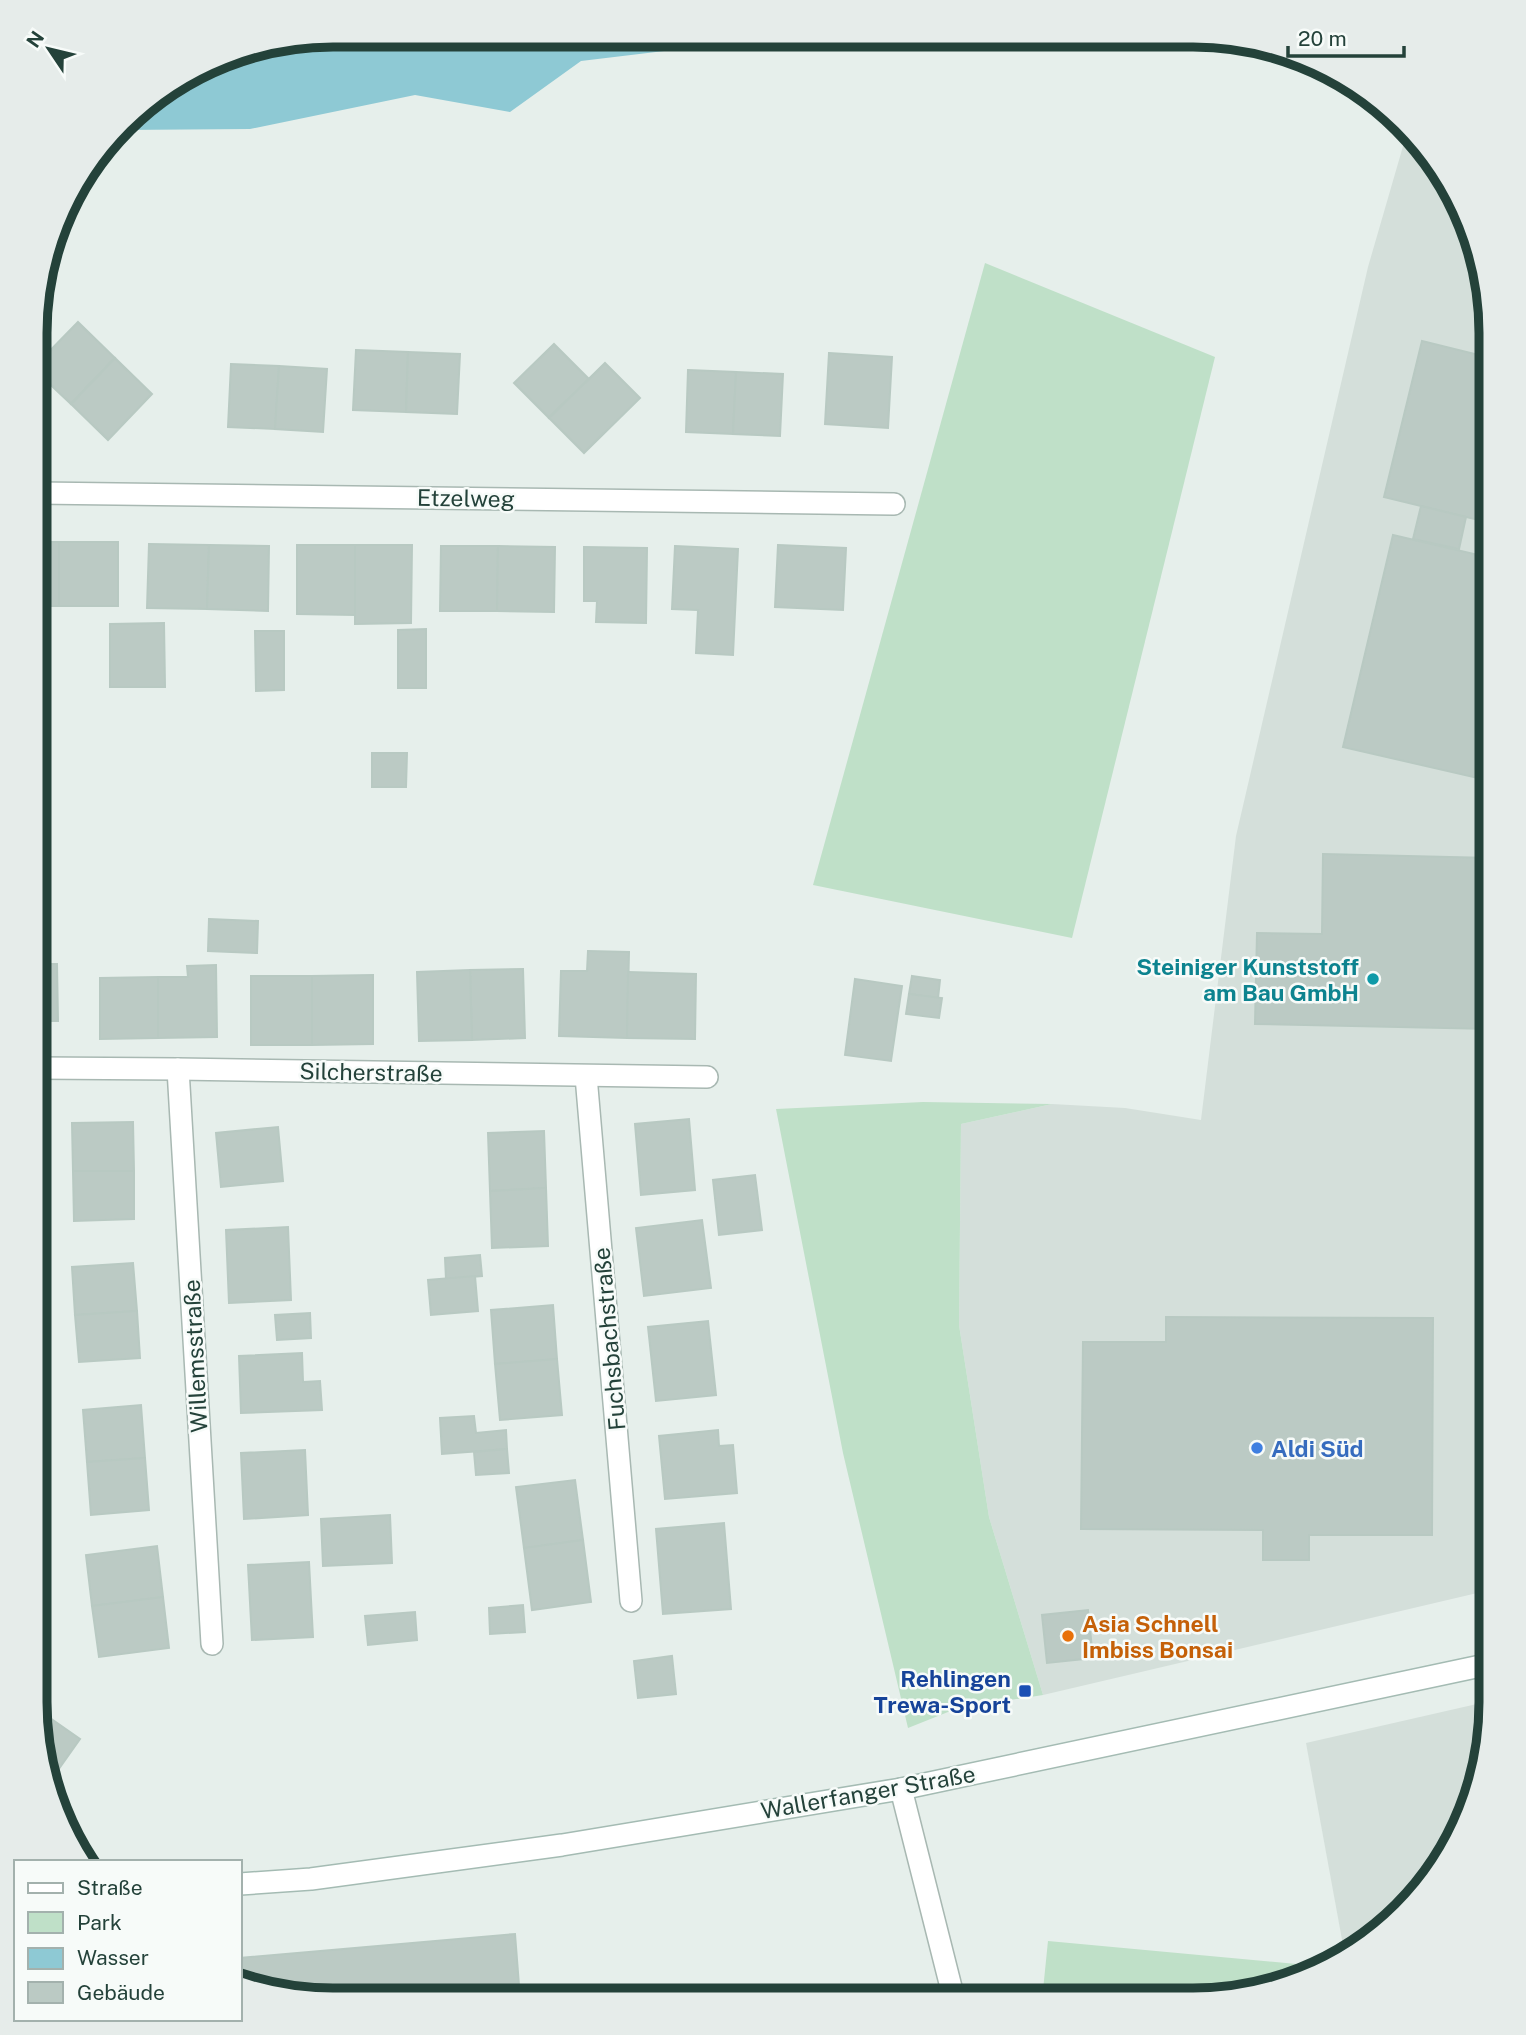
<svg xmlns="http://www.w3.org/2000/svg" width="1526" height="2035" viewBox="0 0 1526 2035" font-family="'Public Sans',sans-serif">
  <rect width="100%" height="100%" fill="#e6efeb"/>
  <g fill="#d4dfda">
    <path d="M1408,129L1417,137L1460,201L1491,333L1490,1590L1043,1695L989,1517L959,1325L961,1124L1052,1104L1125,1108L1201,1120L1236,836L1368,267Z"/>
    <path d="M1490,1701V1721L1475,1798L1441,1867L1390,1926L1345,1956L1306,1743Z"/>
  </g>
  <g fill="#bfe0c8">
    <path d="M985,263L1215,357L1072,938L813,885Z"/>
    <path d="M923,1102L1052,1104L961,1124L959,1325L989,1517L1043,1695L958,1708L908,1728L843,1453L776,1109Z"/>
    <path d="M1048,1941L1329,1967L1325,1969L1193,2000H1042Z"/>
  </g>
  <path fill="#8ec9d4" d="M334,35L789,36L581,61L510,112L415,95L250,129L119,130L137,109L237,51Z"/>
  <g fill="#bbcac4" stroke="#b8c9c2" stroke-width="2">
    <path d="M78,322L115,358L71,404L37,372V364Z"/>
    <path d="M1422,341L1491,358V523L1384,497Z"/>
    <path d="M554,344L589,379L549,418L514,383Z"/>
    <path d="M356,350L408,352L406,412L353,410Z"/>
    <path d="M408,352L460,354L457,414L406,412Z"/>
    <path d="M829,353L892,357L888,428L825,424Z"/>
    <path d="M115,358L152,394L108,440L71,404Z"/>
    <path d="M605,363L640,398L584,453L549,418Z"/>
    <path d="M231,364L279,366L275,429L228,427Z"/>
    <path d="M279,366L327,369L323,432L275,429Z"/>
    <path d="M688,370L736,372L733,434L686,432Z"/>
    <path d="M736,372L783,374L780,436L733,434Z"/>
    <path d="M1421,506L1466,517L1459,549L1413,539Z"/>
    <path d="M1393,535L1491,558V579L1483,612L1491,614V781L1343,747Z"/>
    <rect x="37" y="542" width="22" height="64"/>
    <rect x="59" y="542" width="59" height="64"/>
    <path d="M149,544L209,545L207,609L147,608Z"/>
    <path d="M209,545L269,546L268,611L207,609Z"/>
    <path d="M297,545H355V615L297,614Z"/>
    <path d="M355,545H412L411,623L355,624Z"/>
    <path d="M778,545L846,548L843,610L775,607Z"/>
    <path d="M441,546H498L497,611H440Z"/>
    <path d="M498,546L555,547L554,612L497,611Z"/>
    <path d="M675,546L738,549L733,655L696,653L698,610L672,609Z"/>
    <path d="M584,547L647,548L646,623L596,622L597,601H584Z"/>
    <path d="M164,623L165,687H110V624Z"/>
    <path d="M426,629V688H398V630Z"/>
    <path d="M255,631H284V690L256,691Z"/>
    <path d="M372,753H407L406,787H372Z"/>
    <path d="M1323,854L1491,858V1029L1255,1024L1257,933L1322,934Z"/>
    <path d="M209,919L258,921L257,953L208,951Z"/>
    <path d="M588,951L629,952L627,1038L559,1036L561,971H587Z"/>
    <path d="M36,964H57L58,1021H36Z"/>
    <path d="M216,965L217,1037L158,1038V977H188L187,966Z"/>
    <path d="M523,969L525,1038L472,1040L470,970Z"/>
    <path d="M470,970L472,1040L419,1041L417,972Z"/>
    <path d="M628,972L696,974L695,1039L627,1038Z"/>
    <path d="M373,975V1044L312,1045V976Z"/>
    <rect x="251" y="976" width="61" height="69"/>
    <path d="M912,976L940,980L938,998L909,994Z"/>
    <path d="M158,977V1038L100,1039V978Z"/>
    <path d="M855,979L902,986L891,1061L845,1055Z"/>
    <path d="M909,994L942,998L939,1018L906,1014Z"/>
    <path d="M689,1119L695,1190L641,1195L635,1124Z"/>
    <path d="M133,1122L134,1171H73L72,1123Z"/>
    <path d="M278,1127L283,1181L221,1187L216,1133Z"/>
    <path d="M544,1131L546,1188L490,1191L488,1133Z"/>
    <path d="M73,1171H134V1219L74,1221Z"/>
    <path d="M755,1175L762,1230L719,1235L713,1180Z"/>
    <path d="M546,1188L548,1246L492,1248L490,1191Z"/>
    <path d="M702,1220L711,1288L644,1296L636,1228Z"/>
    <path d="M288,1227L291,1300L229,1303L226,1230Z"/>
    <path d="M480,1255L482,1276L446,1279L445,1258Z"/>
    <path d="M133,1263L137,1311L75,1315L72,1267Z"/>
    <path d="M475,1276L478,1311L431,1315L428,1280Z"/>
    <path d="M553,1305L557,1359L495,1364L491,1310Z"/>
    <path d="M137,1311L140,1358L79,1362L75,1315Z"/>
    <path d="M310,1313L311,1338L277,1340L275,1315Z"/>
    <path d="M1166,1317L1433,1318L1432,1535H1309V1560H1263V1530L1081,1529L1083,1342H1166Z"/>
    <path d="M708,1321L716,1395L656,1401L648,1327Z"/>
    <path d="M302,1353L303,1382L320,1381L322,1410L241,1413L239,1356Z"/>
    <path d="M557,1359L562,1415L500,1420L495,1364Z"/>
    <path d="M141,1405L145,1458L87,1462L83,1410Z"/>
    <path d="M474,1416L476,1433L506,1430L507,1449L442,1454L440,1418Z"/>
    <path d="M718,1430L719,1446L733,1445L737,1493L665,1499L659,1436Z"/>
    <path d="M507,1449L509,1473L476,1475L474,1452Z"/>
    <path d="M305,1450L308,1515L244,1519L241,1453Z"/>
    <path d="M145,1458L149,1510L91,1515L87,1462Z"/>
    <path d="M575,1480L583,1540L524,1548L516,1487Z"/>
    <path d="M390,1515L392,1563L323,1566L321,1519Z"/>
    <path d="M724,1523L731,1609L663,1614L656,1529Z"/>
    <path d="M583,1540L591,1602L532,1610L524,1548Z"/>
    <path d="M157,1546L163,1597L92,1606L86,1555Z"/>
    <path d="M309,1562L313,1637L252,1640L248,1565Z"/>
    <path d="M163,1597L169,1648L99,1657L92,1606Z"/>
    <path d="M523,1605L525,1632L490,1634L489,1608Z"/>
    <path d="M1088,1610L1093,1658L1047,1663L1042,1615Z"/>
    <path d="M415,1612L417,1640L368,1645L365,1616Z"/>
    <path d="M672,1656L676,1694L638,1698L634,1661Z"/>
    <path d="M40,1711L80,1739L53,1777L38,1713Z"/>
    <path d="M515,1934L520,1998L295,1997L240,1977V1958Z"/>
  </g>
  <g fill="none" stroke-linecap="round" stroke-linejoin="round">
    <defs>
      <path id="lane" d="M901,1789L954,1999"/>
      <g id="street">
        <path d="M37,493L894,504"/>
        <path d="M36,1068L178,1069L707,1077"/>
        <path d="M178,1069L212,1644"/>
        <path d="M586,1076L631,1601"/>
      </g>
      <path id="secondary" d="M240,1884L311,1879L562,1845L901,1789L1490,1664"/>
    </defs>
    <use href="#lane" stroke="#a8b8b2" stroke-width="24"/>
    <use href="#street" stroke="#a8b8b2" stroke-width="24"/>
    <use href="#secondary" stroke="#a4bbb3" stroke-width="24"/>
    <use href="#lane" stroke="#fff" stroke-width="21"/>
    <use href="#street" stroke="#fff" stroke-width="21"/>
    <use href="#secondary" stroke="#fff" stroke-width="21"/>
  </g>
  <circle fill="#0f9aa8" stroke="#f7fbf9" stroke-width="2.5" cx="1373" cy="979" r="7"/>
  <circle fill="#3f7fe0" stroke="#f7fbf9" stroke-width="2.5" cx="1257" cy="1448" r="7"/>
  <circle fill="#e8710a" stroke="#f7fbf9" stroke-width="2.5" cx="1068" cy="1636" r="7"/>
  <rect fill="#1a4fb4" stroke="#f7fbf9" stroke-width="2.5" x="1018" y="1684" width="14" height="14" rx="3.5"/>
  <g text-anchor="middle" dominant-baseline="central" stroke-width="5" stroke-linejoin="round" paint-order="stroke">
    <g font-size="23" fill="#24423a" stroke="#f7fbf9">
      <text transform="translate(466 498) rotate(1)">Etzelweg</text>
      <text transform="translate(371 1072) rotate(1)">Silcherstraße</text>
      <text transform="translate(609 1339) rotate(-95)">Fuchsbachstraße</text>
      <text transform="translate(195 1356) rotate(-93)">Willemsstraße</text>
      <text transform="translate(868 1792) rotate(-10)">Wallerfanger Straße</text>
    </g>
    <g font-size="23" font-weight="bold" fill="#0d838f" stroke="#f7fbf9" text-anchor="end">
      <text x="1359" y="966">Steiniger Kunststoff<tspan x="1359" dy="26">am Bau GmbH</tspan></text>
    </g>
    <g font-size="23" font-weight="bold" fill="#366cbe" stroke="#f7fbf9" text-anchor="start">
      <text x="1271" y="1448">Aldi Süd</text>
    </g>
    <g font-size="23" font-weight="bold" fill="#c56008" stroke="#f7fbf9" text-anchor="start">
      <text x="1082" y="1623">Asia Schnell<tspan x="1082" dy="26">Imbiss Bonsai</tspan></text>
    </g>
    <g font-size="23" font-weight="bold" fill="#164399" stroke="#f7fbf9" text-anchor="end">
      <text x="1011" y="1678">Rehlingen<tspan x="1011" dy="26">Trewa-Sport</tspan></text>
    </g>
  </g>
  <path d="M0 0H1526V2035H0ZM333 47H1193A286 286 0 0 1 1479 333V1702A286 286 0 0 1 1193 1988H333A286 286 0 0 1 47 1702V333A286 286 0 0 1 333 47Z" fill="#e6ecea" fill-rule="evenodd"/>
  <path fill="none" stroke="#24423a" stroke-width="9" d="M333 47H1193A286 286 0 0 1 1479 333V1702A286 286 0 0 1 1193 1988H333A286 286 0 0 1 47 1702V333A286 286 0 0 1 333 47Z"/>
  <rect x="14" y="1860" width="228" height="161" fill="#f7fbf9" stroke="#a3b1ad" stroke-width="2"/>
  <rect x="28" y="1883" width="35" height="10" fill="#ffffff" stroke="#a3b1ad" stroke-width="2"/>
  <text x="77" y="1895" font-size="21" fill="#24423a">Straße</text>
  <rect x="28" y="1912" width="35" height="21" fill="#bfe0c8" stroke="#a3b1ad" stroke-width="2"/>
  <text x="77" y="1930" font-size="21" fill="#24423a">Park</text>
  <rect x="28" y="1948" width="35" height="21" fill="#8ec9d4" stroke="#a3b1ad" stroke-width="2"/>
  <text x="77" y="1965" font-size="21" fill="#24423a">Wasser</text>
  <rect x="28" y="1982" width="35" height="21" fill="#bbcac4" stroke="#a3b1ad" stroke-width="2"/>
  <text x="77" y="2000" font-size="21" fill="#24423a">Gebäude</text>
  <g transform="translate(49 49) rotate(305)" stroke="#f7fbf9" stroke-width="5" paint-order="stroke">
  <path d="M0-5L12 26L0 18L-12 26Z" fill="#24423a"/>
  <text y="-10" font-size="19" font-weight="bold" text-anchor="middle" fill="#24423a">N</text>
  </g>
  <path d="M1288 46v10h116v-10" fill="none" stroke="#24423a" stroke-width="3.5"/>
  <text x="1298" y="46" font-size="21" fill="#24423a" stroke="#f7fbf9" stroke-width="5" paint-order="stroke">20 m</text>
</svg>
